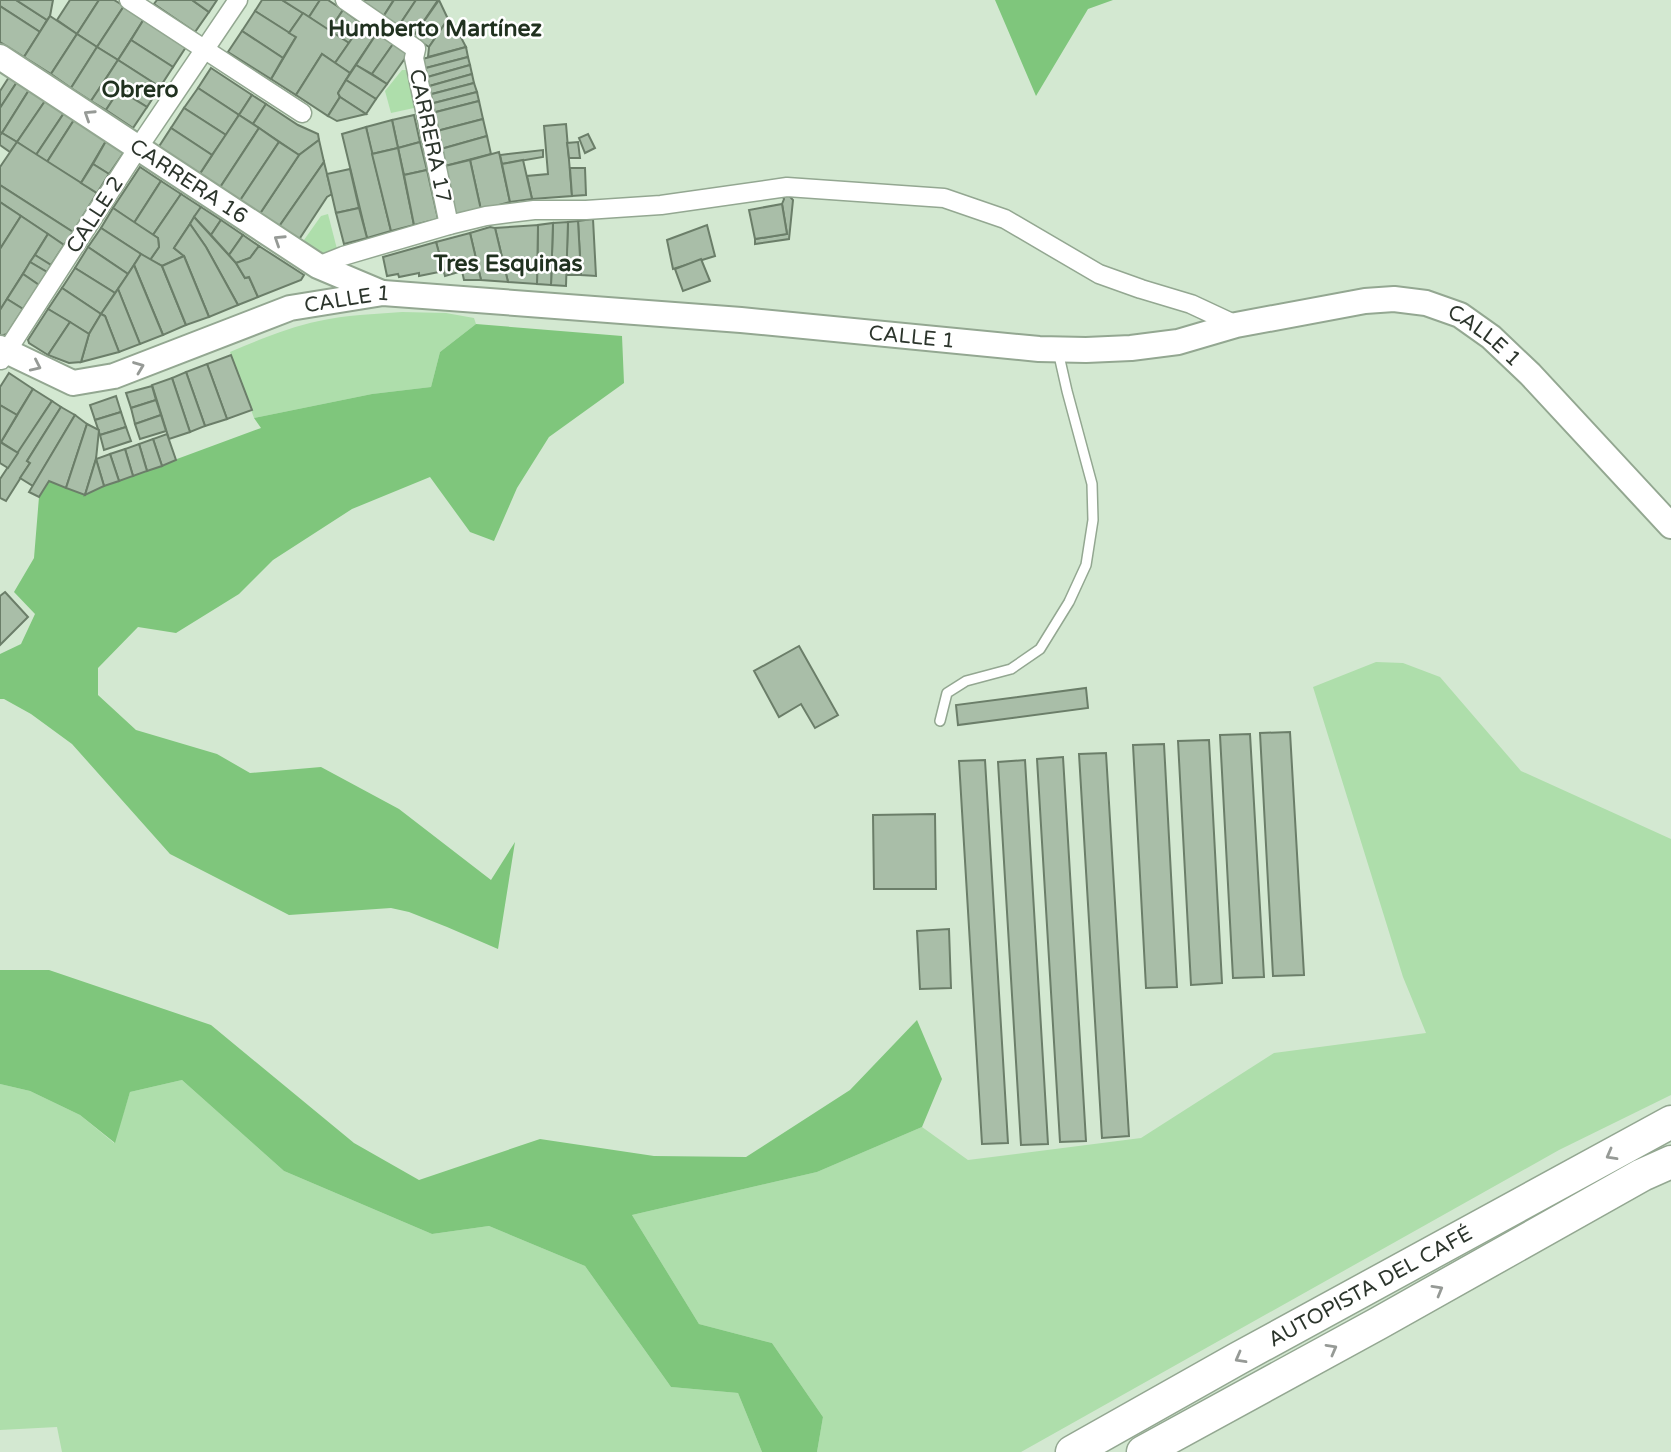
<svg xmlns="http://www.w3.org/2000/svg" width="1671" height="1452" viewBox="0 0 1671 1452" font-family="'Varela Round',sans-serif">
  <rect width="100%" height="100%" fill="#d3e8d1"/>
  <g fill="#aedeab">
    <path d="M402,70H408L414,108L391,113L385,91Z"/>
    <path d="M328,214L337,249L321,256L304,240L321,216Z"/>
    <path d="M402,312L446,313L474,318L476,324L440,352L431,387L372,394L254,418L230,352C259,340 289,327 319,321C346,315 374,314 402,312Z"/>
    <path d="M1376,662L1403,663L1440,677L1521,771L1671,839V1095L1559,1150L1021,1452H817L823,1417L772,1343L699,1324L632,1215L817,1172L922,1127L968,1160L1141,1138L1274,1053L1426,1033L1403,977L1313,687Z"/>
    <path d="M182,1080L284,1171L432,1234L489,1226L585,1266L671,1387L738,1393L762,1452H62L57,1427L0,1430V1084L30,1091L80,1115L114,1143L130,1092Z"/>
  </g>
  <g fill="#7fc67c">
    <path d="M995,0H1113L1088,9L1036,96Z"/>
    <path d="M476,324L622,336L624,383L549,437L517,488L494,541L470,532L430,477L352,509L273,560L239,594L176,633L138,627L98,668V695L136,730L217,754L250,773L321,767L399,809L491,880L515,842L498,949L447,927L409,912L391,908L289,915L170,854L72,744L31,714L4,699H0V654L21,644L35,614L14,592L34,558L39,497L49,481L85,495L104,486L261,428L254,418L372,394L431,387L440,352Z"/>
    <path d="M0,970H49L211,1025L354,1143L419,1180L540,1139L654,1156L746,1157L850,1090L917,1020L942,1079L922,1127L817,1172L632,1215L699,1324L772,1343L823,1417L817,1452H762L738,1393L671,1387L585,1266L489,1226L432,1234L284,1171L182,1080L130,1092L115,1143L80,1115L30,1091L0,1084Z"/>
  </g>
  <g fill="#a9bea8" stroke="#6b7e69" stroke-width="2">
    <path d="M0,0H16L47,20L40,32L0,6Z"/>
    <path d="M16,0H53L50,16L47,20Z"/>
    <path d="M70,0H99L77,34L57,20Z"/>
    <path d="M99,0H114L124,6L97,47L77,34Z"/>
    <path d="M157,0H192L209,12L195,32L154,4Z"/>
    <path d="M192,0H217L209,12Z"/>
    <path d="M262,0H282L303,13L289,33L255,11Z"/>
    <path d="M282,0H320L309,17Z"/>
    <path d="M320,0H328L343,10L329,31L309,17Z"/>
    <path d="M358,0H392L393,1L383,17Z"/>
    <path d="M394,0H416L398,27L383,17Z"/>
    <path d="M416,0H438L413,37L398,27Z"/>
    <path d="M439,0L448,19L429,47L413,37Z"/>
    <path d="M0,6L40,32L24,57L0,42Z"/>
    <path d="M124,6L144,19L118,60L97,47Z"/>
    <path d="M343,10L362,24L349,43L329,31Z"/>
    <path d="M255,11L296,37L283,58L242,31Z"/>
    <path d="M303,13L349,43L335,63L322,54L296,95L271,79L296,37L289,33Z"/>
    <path d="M50,16L77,34L51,74L24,57Z"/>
    <path d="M144,19L186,47L173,67L131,40Z"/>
    <path d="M448,19L454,24L466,47L428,57L429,47Z"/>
    <path d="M362,24L377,33L350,73L335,63Z"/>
    <path d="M242,31L283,58L271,79L228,52Z"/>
    <path d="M377,33L393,44L372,74L356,65Z"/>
    <path d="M77,34L97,47L71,88L51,74Z"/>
    <path d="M131,40L173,67L160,87L118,60Z"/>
    <path d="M393,44L408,54L387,84L372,74Z"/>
    <path d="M97,47L118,60L91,101L71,88Z"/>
    <path d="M466,47L468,57L422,69L419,60Z"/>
    <path d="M322,54L350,73L338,93L340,97L328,116L296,95Z"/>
    <path d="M468,57L470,65L424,78L422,69Z"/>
    <path d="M118,60L160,87L147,107L105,80Z"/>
    <path d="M356,65L387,84L376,99L346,80Z"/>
    <path d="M470,65L472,74L426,87L424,78Z"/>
    <path d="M211,68L252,95L239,115L198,88Z"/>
    <path d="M472,74L474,83L428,95L426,87Z"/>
    <path d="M9,77L17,82L0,108V91Z"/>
    <path d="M105,80L119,90L106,110L91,101Z"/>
    <path d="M346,80L376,99L366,114L340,97L338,93Z"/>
    <path d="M17,82L29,90L2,133L0,132V108Z"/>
    <path d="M474,83L477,92L430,104L428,95Z"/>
    <path d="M198,88L239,115L226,135L184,108Z"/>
    <path d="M29,90L45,101L17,142L2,133Z"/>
    <path d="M119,90L147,107L133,128L106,110Z"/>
    <path d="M477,92L479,101L432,113L430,104Z"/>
    <path d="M252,95L266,104L253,124L239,115Z"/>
    <path d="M340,97L366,114L337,121L328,116Z"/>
    <path d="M45,101L64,113L36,155L17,142Z"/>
    <path d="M479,101L483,119L437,131L432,113Z"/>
    <path d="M266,104L298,125L318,134L319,140L299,155L259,128L253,124Z"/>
    <path d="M184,108L226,135L212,155L171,128Z"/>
    <path d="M64,113L74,120L47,162L36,155Z"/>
    <path d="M239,115L259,128L219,189L199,175Z"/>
    <path d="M414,115L420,142L398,148L392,120Z"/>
    <path d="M483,119L487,136L441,149L437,131Z"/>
    <path d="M74,120L106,141L81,183L47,162Z"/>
    <path d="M392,120L398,148L372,154L366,127Z"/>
    <path d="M566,124L572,196L532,199L527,176L548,174L544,126Z"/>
    <path d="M366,127L391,231L367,238L342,134Z"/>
    <path d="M171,128L212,155L199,175L158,148Z"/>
    <path d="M259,128L279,142L239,202L219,189Z"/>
    <path d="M2,133L17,142L10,152L0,145V135Z"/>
    <path d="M588,134L595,148L585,153L579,138Z"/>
    <path d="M487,136L491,154L445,166L441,149Z"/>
    <path d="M319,140L324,162L278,228L259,215L299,155Z"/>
    <path d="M106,141L124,152L109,174L93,164Z"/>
    <path d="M17,142L97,193L73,232L0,185V167Z"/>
    <path d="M279,142L299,155L259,215L239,202Z"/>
    <path d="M420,142L427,170L404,175L398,148Z"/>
    <path d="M578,142L580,158H569L567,143Z"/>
    <path d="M398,148L414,225L391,231L372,154Z"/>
    <path d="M543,150V157L502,164L500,155Z"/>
    <path d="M499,152L510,202L481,210L470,160Z"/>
    <path d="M470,160L481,210L456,216L445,166Z"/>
    <path d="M523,160L532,199L510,202L502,164Z"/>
    <path d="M324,162L332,194L327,197L298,241L278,228Z"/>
    <path d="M93,164L109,174L97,193L81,183Z"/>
    <path d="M140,167L161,181L134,223L113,208Z"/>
    <path d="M570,168H585L586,195L572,196Z"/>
    <path d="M350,169L359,208L336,213L327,174Z"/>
    <path d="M427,170L438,219L414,225L404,175Z"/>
    <path d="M161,181L181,194L153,235L134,223Z"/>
    <path d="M0,185L73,232L64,245L0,202Z"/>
    <path d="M781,192H786L793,200L789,239L755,244V239L787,234L782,204L784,199Z"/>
    <path d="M181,194L201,207L174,248L184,256L162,266L150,260L159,247L158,238L153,235Z"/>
    <path d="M0,202L21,216L0,249Z"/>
    <path d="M782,204L787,234L755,239L749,210Z"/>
    <path d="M201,207L221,220L211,235L194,217Z"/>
    <path d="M113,208L158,238L159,247L150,260L101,228Z"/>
    <path d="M359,208L367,238L344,244L336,213Z"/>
    <path d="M21,216L48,234L0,310V249Z"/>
    <path d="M194,217L236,263L245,278L249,277L258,297L238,305L206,247L190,224Z"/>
    <path d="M593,219L596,276L581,275L578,221Z"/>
    <path d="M221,220L243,235L229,255L211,235Z"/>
    <path d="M578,221L581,275H566L568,222Z"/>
    <path d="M568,222L566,286L551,285L553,223Z"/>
    <path d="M553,223L551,285L537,284L538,225Z"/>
    <path d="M190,224L206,247L238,305L209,317L184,256L174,248Z"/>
    <path d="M538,225L537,284L508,282L495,228Z"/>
    <path d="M707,225L715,256L673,269L667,240Z"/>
    <path d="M490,227L495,228L508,282L481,280L470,233Z"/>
    <path d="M101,228L141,254L128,274L88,247Z"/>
    <path d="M470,233L481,280H464L462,271L445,276L436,242Z"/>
    <path d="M48,234L64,245L51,265L35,255Z"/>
    <path d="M243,235L259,246L250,258L236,263L229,255Z"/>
    <path d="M436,242L444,271L419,276V273L399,277L398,274L387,276L383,257Z"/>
    <path d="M259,246L304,275L301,280L258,297L249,277L245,278L236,263L250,258Z"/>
    <path d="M88,247L128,274L115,293L75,268Z"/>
    <path d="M141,254L162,266L186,325L163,335L134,265Z"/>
    <path d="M35,255L51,265L47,272L30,262Z"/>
    <path d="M184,256L209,317L186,325L162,266Z"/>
    <path d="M701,259L710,281L683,291L675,269Z"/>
    <path d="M30,262L47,272L39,285L23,274Z"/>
    <path d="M134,265L163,335L140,344L118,289Z"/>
    <path d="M75,268L115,293L101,314L62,288Z"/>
    <path d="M23,274L39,285L23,309L7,299Z"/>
    <path d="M62,288L101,314L89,334L48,309Z"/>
    <path d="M118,289L140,344L119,352L105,316L101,314Z"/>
    <path d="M7,299L23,309L7,334L0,336V310Z"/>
    <path d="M48,309L70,322L48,355L29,343L28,340Z"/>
    <path d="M101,314L105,316L119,352L81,362L89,334Z"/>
    <path d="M70,322L89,334L81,362L69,363L48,355Z"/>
    <path d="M231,355L252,410L227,419L207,364Z"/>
    <path d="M207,364L227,419L205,426L186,372Z"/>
    <path d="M186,372L205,426L190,432L172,378Z"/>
    <path d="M9,373L33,389L17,415L0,405V387Z"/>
    <path d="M172,378L190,432L169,439L152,385Z"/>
    <path d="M152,386L156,400L131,408L126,393Z"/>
    <path d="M33,389L52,401L18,453L1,442Z"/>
    <path d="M116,396L121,412L95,420L90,405Z"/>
    <path d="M156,400L161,415L135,424L131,408Z"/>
    <path d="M52,401L61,407L27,461L30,463L6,501L0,498V479Z"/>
    <path d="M0,405L17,415L1,442H0Z"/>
    <path d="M61,407L75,415L33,486L20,478L30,463L27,461Z"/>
    <path d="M121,412L126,427L100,435L95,420Z"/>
    <path d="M75,415L87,424L66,488L49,481L39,497L29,492Z"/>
    <path d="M161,415L166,431L140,439L135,424Z"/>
    <path d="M87,424L99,430L96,459L85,495L66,488Z"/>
    <path d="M126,427L131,441L104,450L100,435Z"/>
    <path d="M167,434L176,460L162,466L153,439Z"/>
    <path d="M153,439L162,466L147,471L139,444Z"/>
    <path d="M0,442L18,453L8,468L0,463Z"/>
    <path d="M139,444L147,471L133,476L125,449Z"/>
    <path d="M125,449L133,476L119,481L110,454Z"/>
    <path d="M110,454L119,481L104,486L96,459Z"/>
    <path d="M96,459L104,486L85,495Z"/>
    <path d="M5,592L28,617L0,645V596Z"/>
    <path d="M799,646L838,715L815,728L801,704L779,717L754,671Z"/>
    <path d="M1086,688L1088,708L958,725L956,705Z"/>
    <path d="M1290,732L1304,975L1273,976L1260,733Z"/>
    <path d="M1250,734L1264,977L1233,978L1220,735Z"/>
    <path d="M1209,740L1222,983L1191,985L1178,741Z"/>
    <path d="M1164,744L1177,987L1146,988L1133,745Z"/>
    <path d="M1106,753L1129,1136L1102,1138L1079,754Z"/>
    <path d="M1063,757L1086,1141L1060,1142L1037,759Z"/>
    <path d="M985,760L1008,1143L982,1144L959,761Z"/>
    <path d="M1025,760L1048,1144L1021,1145L998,762Z"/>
    <path d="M935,814L936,889H874L873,815Z"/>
    <path d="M949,929L951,988L920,989L917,931Z"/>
  </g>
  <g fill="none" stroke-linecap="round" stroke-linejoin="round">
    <defs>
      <path id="lane" d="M940,721L947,693L966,681L1011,669L1040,649L1069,602L1086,565L1093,520L1092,484L1067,391L1058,351"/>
      <g id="street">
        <path d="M129,0L302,113"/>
        <path d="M345,0L416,49L414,58L449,225"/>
        <path d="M318,266L343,256L449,225L486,216L534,210H586L661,205L787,187L944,198L1005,219L1099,274L1141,289L1191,304L1236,325"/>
        <path d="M1,360L138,148L238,0"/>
      </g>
      <g id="secondary">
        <path id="s1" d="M0,57L318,266L382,293"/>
        <path id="s2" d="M0,348L73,383L114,376L290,308L383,293L741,320L1039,349L1086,350L1131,348L1178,342L1236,325L1365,301L1394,299L1426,303L1460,315L1491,337L1530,374L1671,526"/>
      </g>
      <g id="highway">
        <path id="s3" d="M1072,1452L1237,1359L1671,1122"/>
        <path d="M1143,1452L1379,1323L1642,1175L1671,1162"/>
      </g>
    </defs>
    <use href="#lane" stroke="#93a791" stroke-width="12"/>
    <use href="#street" stroke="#93a791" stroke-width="21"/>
    <use href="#secondary" stroke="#93a791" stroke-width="28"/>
    <use href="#highway" stroke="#93a791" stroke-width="35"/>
    <use href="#lane" stroke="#fff" stroke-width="9"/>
    <use href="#street" stroke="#fff" stroke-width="18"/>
    <use href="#secondary" stroke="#fff" stroke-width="24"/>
    <use href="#highway" stroke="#fff" stroke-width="32"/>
  </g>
  <defs><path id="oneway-chevron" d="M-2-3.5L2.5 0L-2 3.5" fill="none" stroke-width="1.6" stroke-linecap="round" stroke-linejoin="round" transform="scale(1.75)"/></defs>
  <g stroke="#969a96">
    <use href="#oneway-chevron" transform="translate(89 115) rotate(-147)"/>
    <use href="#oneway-chevron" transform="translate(279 240) rotate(-147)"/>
    <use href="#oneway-chevron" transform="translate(36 366) rotate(25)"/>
    <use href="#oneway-chevron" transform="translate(139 367) rotate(-21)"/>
    <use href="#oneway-chevron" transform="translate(1611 1155) rotate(151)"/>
    <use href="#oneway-chevron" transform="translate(1438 1290) rotate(-30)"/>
    <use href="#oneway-chevron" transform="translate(1332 1349) rotate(-29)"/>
    <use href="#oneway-chevron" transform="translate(1240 1358) rotate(151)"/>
  </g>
  <g text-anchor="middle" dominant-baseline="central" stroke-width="5" stroke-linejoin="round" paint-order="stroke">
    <g font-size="21" fill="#2c352c" stroke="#fff">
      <text transform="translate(430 136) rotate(78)">CARRERA 17</text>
      <text stroke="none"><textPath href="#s1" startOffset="226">CARRERA 16</textPath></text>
      <text transform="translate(95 215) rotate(-57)">CALLE 2</text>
      <text stroke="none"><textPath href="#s2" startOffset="369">CALLE 1</textPath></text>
      <text stroke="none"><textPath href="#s2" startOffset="936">CALLE 1</textPath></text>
      <text stroke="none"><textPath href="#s2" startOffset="1524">CALLE 1</textPath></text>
      <text stroke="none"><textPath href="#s3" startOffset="341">AUTOPISTA DEL CAFÉ</textPath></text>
    </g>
    <g font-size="23" font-weight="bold" fill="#20311f" stroke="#fff">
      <text x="435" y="29">Humberto Martínez</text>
      <text x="140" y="90">Obrero</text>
      <text x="508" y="264">Tres Esquinas</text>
    </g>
  </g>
</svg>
